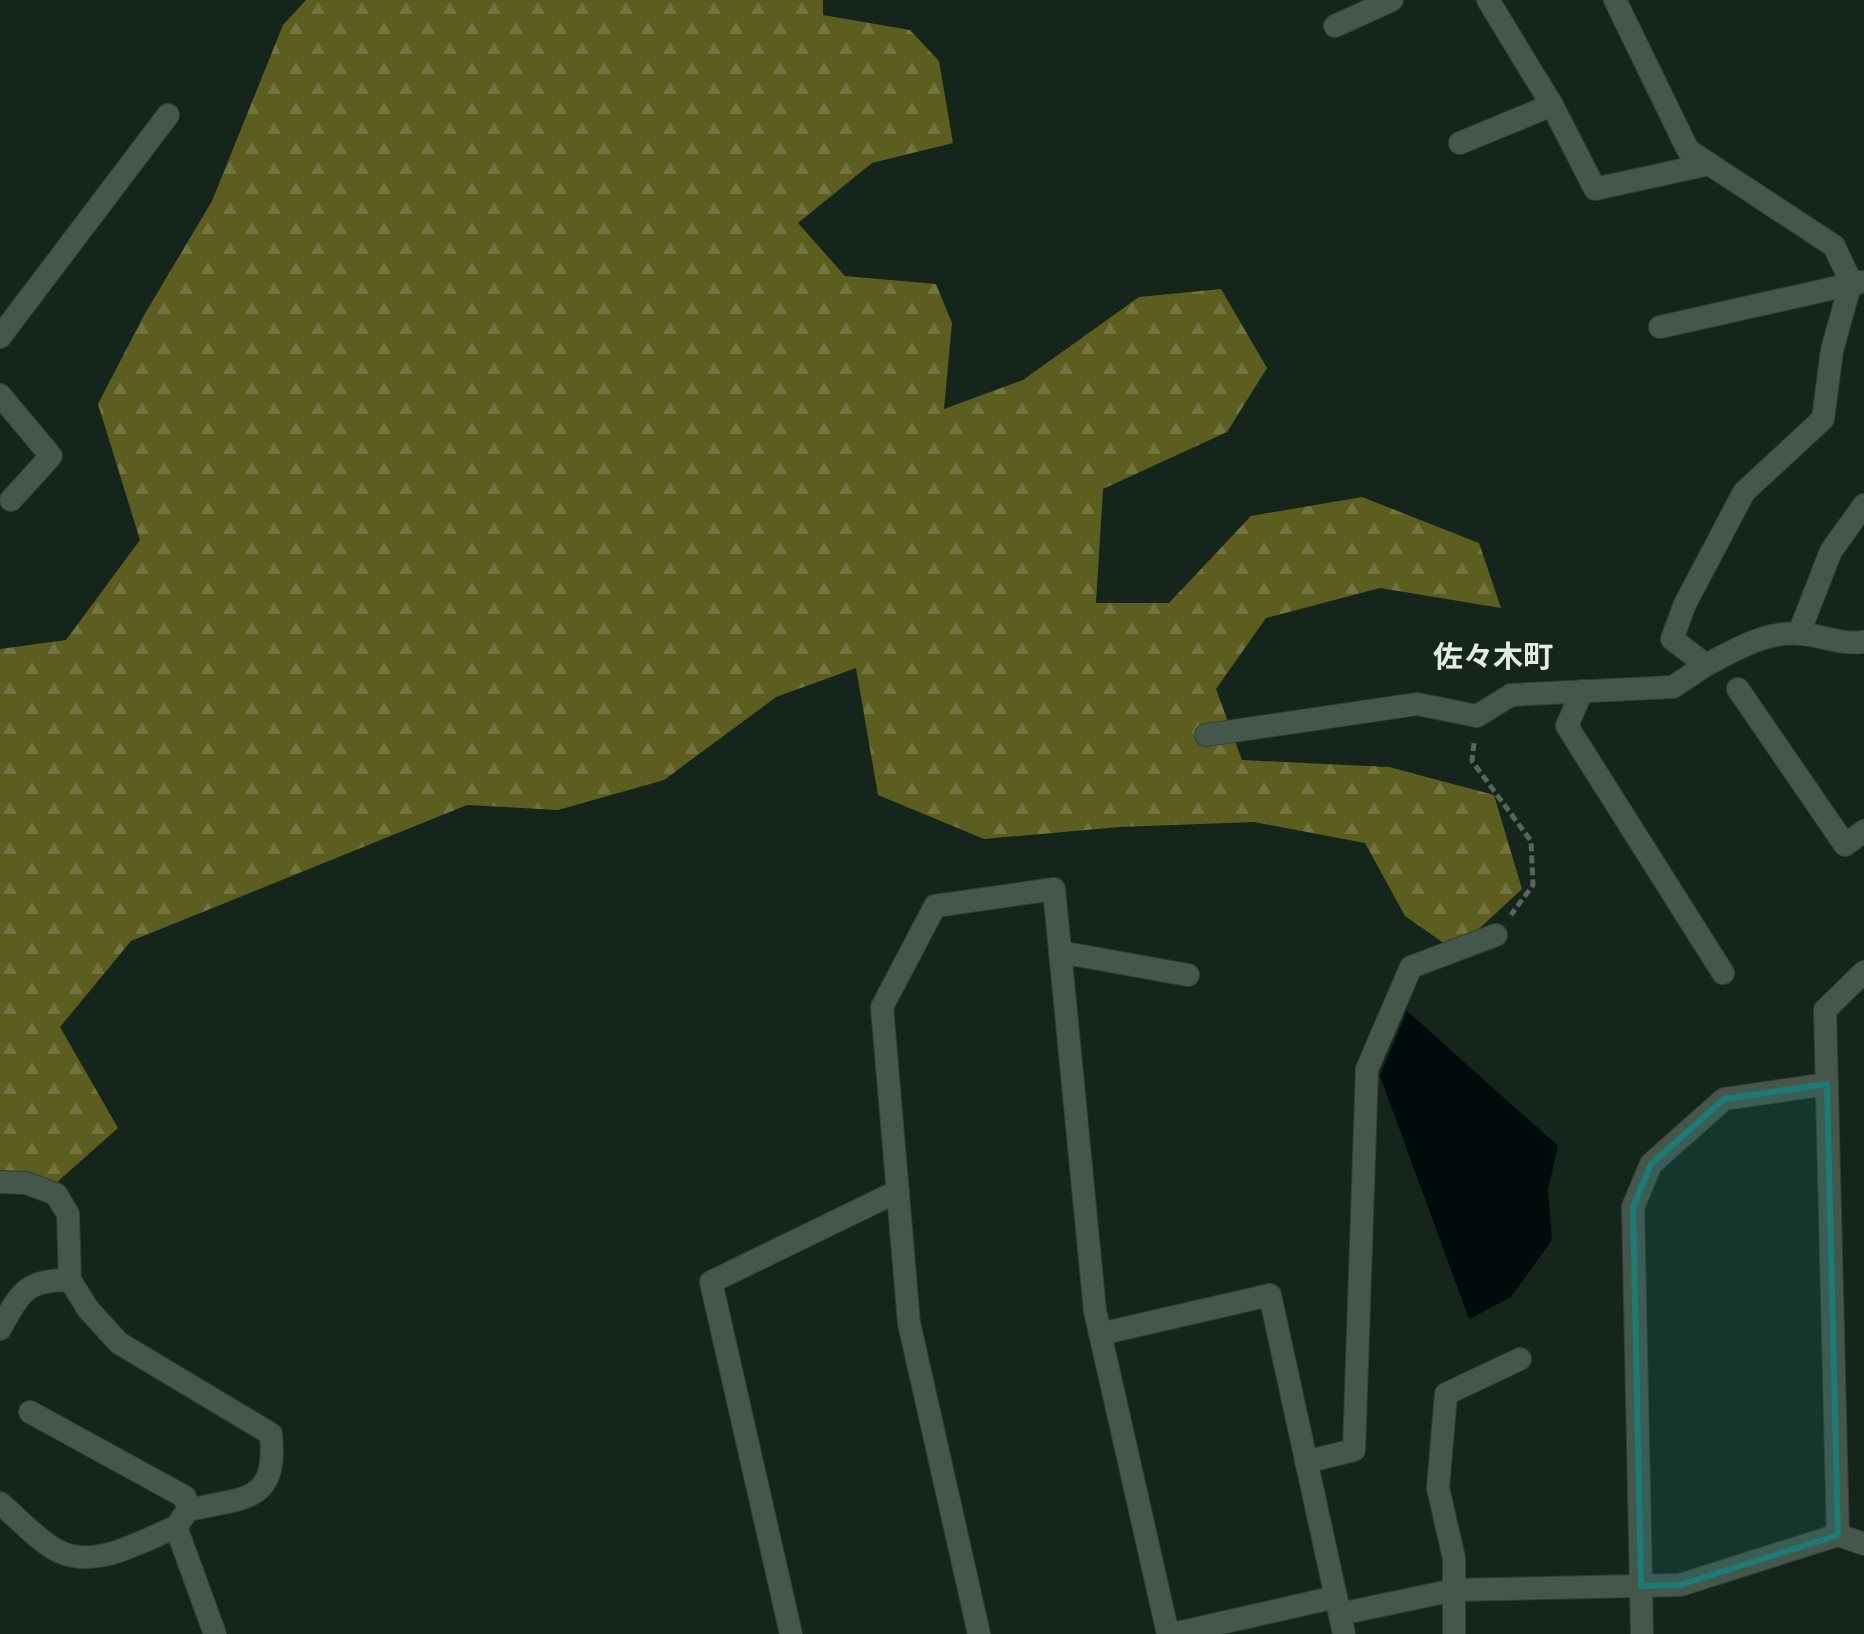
<svg xmlns="http://www.w3.org/2000/svg" width="1864" height="1634" viewBox="0 0 1864 1634" font-family="'Crimson Pro','Noto Sans JP',serif">
  <defs>
    <pattern id="forest-firs" width="22" height="20" patternUnits="userSpaceOnUse" patternTransform="scale(2)"><rect width="22" height="20" fill="#5b5e1e"/><path d="M5 1l3.5 6h-7zM16 11l3.5 6h-7z" fill="#72753f"/></pattern>
  </defs>
  <rect width="100%" height="100%" fill="#15251b"/>
  <path fill="url(#forest-firs)" d="M306,0H823V15L910,30L939,61L953,143L872,163L798,223L845,276L936,284L952,323L944,409L1023,380L1139,297L1221,289L1267,368L1227,432L1103,489L1096,603H1169L1251,516L1362,497L1479,543L1501,608L1380,588L1266,618L1216,689L1242,760L1389,767L1494,795L1522,889L1455,951L1405,916L1365,843L1254,822L1119,827L984,839L878,795L856,668L776,697L664,780L558,810L467,805L131,941L60,1027L118,1128L47,1191L0,1178V649L66,640L140,540L98,404L143,317L212,201L283,25Z"/>
  <path fill="#010b0c" d="M1407,1011L1558,1146L1548,1190L1552,1240L1511,1297L1469,1319L1380,1076Z"/>
  <g fill="none" stroke-linecap="round" stroke-linejoin="round">
    <defs>
      <g id="minor">
        <path d="M1488,0L1552,105L1595,189L1709,164"/>
        <path d="M1615,0L1688,150L1834,246L1851,282L1832,350L1823,419L1744,492L1685,604L1672,639L1706,665C1735,650 1767,630 1802,634C1824,636 1842,645 1864,642"/>
        <path d="M1335,26L1392,0"/>
        <path d="M1460,143L1552,105"/>
        <path d="M1660,327L1861,282"/>
        <path d="M0,337L168,115"/>
        <path d="M0,395L51,456L11,500"/>
        <path d="M1799,633L1831,551L1864,505"/>
        <path d="M1738,689L1845,845L1864,831"/>
        <path d="M1582,691L1567,726L1723,973"/>
        <path d="M1206,735L1417,704L1477,716L1511,695L1673,687L1706,665"/>
        <path d="M1060,952L1188,975"/>
        <path d="M0,1182L26,1183L56,1194L68,1214L70,1280L88,1309L119,1343L271,1434C278,1504 244,1497 188,1510L176,1527"/>
        <path d="M0,1329C21,1292 25,1280 70,1280"/>
        <path d="M1100,1334L1270,1295L1344,1634"/>
        <path d="M30,1412L185,1497L188,1510"/>
        <path d="M1306,1462L1354,1450L1367,1069L1411,967L1496,935"/>
        <path d="M0,1503C18,1518 37,1540 58,1551C95,1570 141,1541 176,1527L215,1634"/>
        <path d="M1838,1535L1825,1010L1864,972"/>
        <path d="M1340,1614L1454,1590L1680,1585L1838,1535L1864,1544"/>
        <path d="M791,1634L711,1282L898,1191"/>
        <path d="M979,1634L909,1323L882,1007L935,906L1054,889L1095,1311L1168,1634"/>
        <path d="M1173,1634L1336,1597"/>
        <path d="M1454,1634V1558L1438,1488L1446,1394L1520,1359"/>
        <path d="M1642,1634L1633,1207L1651,1164L1724,1099L1827,1084"/>
      </g>
    </defs>
    <use href="#minor" stroke="#333f37" stroke-width="24"/>
    <path stroke="#57655c" stroke-width="5" stroke-dasharray="8 4" stroke-linecap="butt" d="M1474,743L1472,761L1531,841L1533,885L1511,915"/>
    <use href="#minor" stroke="#45564b" stroke-width="22"/>
  </g>
  <path fill="#1a7c74" fill-opacity="0.2" stroke="#1a7c74" stroke-width="6" stroke-linejoin="round" d="M1827,1084L1838,1535L1680,1585L1641,1586L1633,1207L1651,1164L1724,1099Z"/>
  <g text-anchor="middle" dominant-baseline="central" stroke-width="8" stroke-linejoin="round" paint-order="stroke">
    <g font-size="30" font-weight="bold" fill="#e1ece4" stroke="#15251b">
      <text x="1493" y="656">佐々木町</text>
    </g>
  </g>
</svg>
